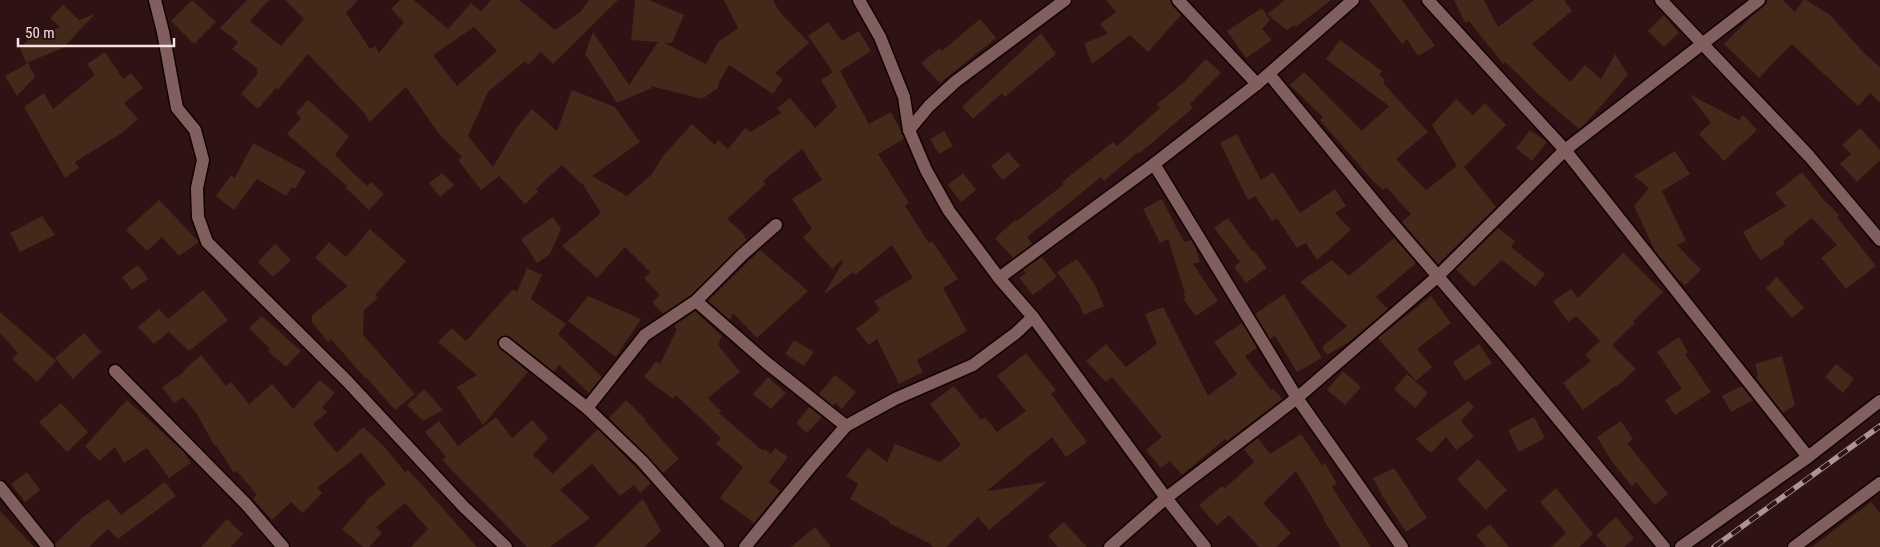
<svg xmlns="http://www.w3.org/2000/svg" width="1880" height="547" viewBox="0 0 1880 547" font-family="'Roboto Condensed',sans-serif">
  <rect width="100%" height="100%" fill="#2e1214"/>
  <g fill="#42291a" fill-rule="evenodd">
    <path d="M192,0L216,22L194,44L171,21Z"/>
    <path d="M247,0H269L250,21L281,46L304,19L285,0H358L346,13L370,49L375,46L379,53L404,22L391,9L400,0H414L448,29L471,3L481,11L491,0H519L555,30L580,12L589,0H618L553,64L541,52L528,65L525,61L488,92L468,136L493,167L516,128L532,109L557,131L572,90L615,107L640,142L592,176L627,196L651,175L664,155L692,124L715,145L718,140L728,149L745,128L750,132L781,113L777,108L790,98L815,128L837,107L821,80L833,72L808,36L828,22L842,41L859,31L871,51L840,71L869,124L891,112L901,131L904,139L878,154L909,203L905,206L929,243L932,241L958,279L943,288L967,331L917,360L923,372L899,384L877,339L869,345L856,329L880,310L874,301L913,278L892,245L855,275L853,272L826,293L825,292L843,262L841,260L832,269L803,237L812,229L792,199L822,180L802,149L763,181L766,184L727,219L745,235L744,237L747,240L691,295L663,314L652,302L660,295L644,278L650,272L625,247L597,278L562,246L601,213L582,183L581,184L562,165L536,189L538,192L525,204L499,176L481,190L458,160L462,157L439,134L406,87L370,122L365,114L308,54L278,90L276,88L258,109L241,94L258,73L256,71L258,69L232,49L238,42L220,28ZM474,27L497,51L457,86L433,55Z"/>
    <path d="M635,0H649L684,15L672,43H665L706,64L718,42L738,28L724,0H773L779,11L809,43L775,73L783,79L773,94L729,65L719,82L718,88L702,99L651,86L652,88L617,103L585,54L593,32L629,85L658,42L631,40Z"/>
    <path d="M1106,0H1170L1172,5L1181,15L1148,52L1130,35L1092,64L1084,43L1108,34L1100,24L1116,12Z"/>
    <path d="M1285,0H1331L1296,27L1294,25L1287,30L1267,14Z"/>
    <path d="M1369,0H1402L1435,46L1418,56L1407,39L1402,44Z"/>
    <path d="M1454,0H1484L1498,27L1534,0H1564L1572,11L1532,44L1570,82L1585,65L1601,79L1615,54L1628,75L1586,123L1579,129L1537,93L1505,62L1503,64L1469,21L1465,23Z"/>
    <path d="M1768,0H1783L1795,12L1803,0H1806L1830,15L1864,53L1880,67V102L1870,93L1858,106L1792,44L1759,78L1724,44L1753,15L1764,6Z"/>
    <path d="M63,5L79,20L95,14L63,48L26,63L20,48L29,39L60,27L50,18Z"/>
    <path d="M1262,8L1270,20L1262,29L1272,40L1246,58L1227,31Z"/>
    <path d="M1664,15L1679,33L1664,47L1648,31Z"/>
    <path d="M980,19L996,38L940,83L921,63L940,48L942,51Z"/>
    <path d="M1041,33L1056,54L1005,97L1002,93L973,119L962,107Z"/>
    <path d="M1340,40L1382,71L1379,75L1385,80L1383,83L1428,132L1396,159L1426,190L1457,166L1432,125L1456,99L1473,115L1485,103L1506,125L1464,167L1496,207L1438,264L1402,222L1411,214L1386,187L1383,190L1373,181L1320,120L1323,117L1290,85L1304,72L1362,131L1389,106L1326,59Z"/>
    <path d="M105,52L123,79L131,73L143,88L124,103L138,119L122,133L75,162L79,168L65,178L24,107L44,93L53,109L95,75L87,64Z"/>
    <path d="M1206,59L1221,73L1190,104L1193,108L1140,153L1138,152L1104,181L1101,177L1027,237L1032,244L1013,258L995,238L1015,220L1017,221L1064,184L1062,182L1113,142L1117,146L1160,108L1157,104L1182,84Z"/>
    <path d="M28,63L35,77L17,96L5,76Z"/>
    <path d="M1689,94L1739,120L1743,115L1757,130L1724,161L1699,134L1711,123Z"/>
    <path d="M308,100L349,136L335,155L367,186L371,182L384,194L369,210L346,188L347,186L287,134L301,118L296,113Z"/>
    <path d="M1860,128L1880,150V160L1857,182L1840,164L1851,154L1842,145Z"/>
    <path d="M1530,130L1547,142L1532,161L1516,148Z"/>
    <path d="M944,131L953,146L939,154L930,139Z"/>
    <path d="M1237,134L1261,180L1273,172L1300,213L1335,189L1346,206L1335,213L1351,230L1317,260L1306,243L1297,248L1277,218L1272,221L1255,196L1248,200L1220,143Z"/>
    <path d="M253,143L306,171L295,189L292,187L286,196L257,179L234,210L216,196L231,175L235,178Z"/>
    <path d="M1675,151L1690,174L1662,191L1686,241L1677,245L1701,270L1685,285L1677,278L1655,251L1634,206L1649,188L1634,176Z"/>
    <path d="M1008,152L1020,166L1003,180L991,166Z"/>
    <path d="M1802,172L1823,199L1839,215L1837,217L1876,266L1846,289L1821,258L1837,245L1812,218L1783,241L1785,244L1761,260L1751,248L1752,247L1743,232L1786,206L1775,193Z"/>
    <path d="M442,173L454,185L440,197L429,183Z"/>
    <path d="M963,173L976,190L961,202L948,185Z"/>
    <path d="M1162,199L1184,242L1191,240L1195,246L1200,262L1193,264L1218,301L1196,316L1183,299L1186,298L1183,294L1185,293L1168,239L1160,243L1143,209Z"/>
    <path d="M159,200L199,242L179,256L162,237L147,251L126,230Z"/>
    <path d="M42,216L55,235L20,252L10,233Z"/>
    <path d="M553,217L561,229L550,254L537,263L521,239Z"/>
    <path d="M1228,218L1253,252L1254,251L1267,268L1246,283L1234,267L1240,262L1214,228Z"/>
    <path d="M1498,228L1515,241L1511,247L1545,274L1535,287L1502,260L1474,287L1456,269Z"/>
    <path d="M370,229L406,261L375,295L378,298L364,310L363,335L415,394L395,410L366,377L365,378L331,339L328,342L312,322V315L348,286L315,258L329,242L346,257Z"/>
    <path d="M1394,238L1416,263L1376,297L1388,309L1349,342L1327,355L1322,347L1347,326L1300,282L1332,260L1349,276Z"/>
    <path d="M275,244L291,260L273,277L258,262Z"/>
    <path d="M760,250L808,291L757,338L733,313L730,320L708,301Z"/>
    <path d="M1623,253L1663,292L1633,321L1635,323L1612,345L1636,369L1616,387L1615,386L1583,410L1563,383L1591,361L1585,355L1600,341L1576,316L1568,322L1553,301L1571,289L1578,298Z"/>
    <path d="M1042,257L1057,277L1033,295L1019,278L1026,273L1023,270Z"/>
    <path d="M1077,259L1094,283L1104,306L1084,315L1078,302L1057,272Z"/>
    <path d="M138,265L148,279L132,290L122,277Z"/>
    <path d="M527,268L542,275L531,299L566,324L558,334L602,377L589,393L559,365L554,372L510,337L502,336L497,341L498,346L528,372L483,425L457,387L477,375L438,342L452,328L466,341L513,289L517,292Z"/>
    <path d="M1777,277L1804,308L1792,318L1766,288Z"/>
    <path d="M203,290L228,320L189,351L169,332L154,344L138,327L159,309L168,319Z"/>
    <path d="M1284,294L1322,358L1297,372L1275,336L1270,339L1255,314Z"/>
    <path d="M588,296L641,319L616,357L568,321Z"/>
    <path d="M1431,296L1451,323L1417,349L1432,367L1416,381L1378,338Z"/>
    <path d="M1163,307L1208,396L1237,374L1214,342L1242,323L1257,348L1245,356L1271,390L1273,388L1282,399L1227,441L1225,439L1182,475L1170,461L1161,468L1146,450L1162,437L1112,377L1106,382L1086,361L1106,344L1126,367L1157,344L1145,314Z"/>
    <path d="M695,311L722,336L718,345L740,372L708,398L721,411L719,413L763,451L764,449L771,454L775,448L788,457L769,482L780,491L754,523L720,498L743,467L716,444L721,438L676,395L673,399L644,377L656,361L660,364L677,329L674,326Z"/>
    <path d="M0,312L56,361L37,382L12,359L18,353L0,333Z"/>
    <path d="M262,316L301,351L286,367L268,351L270,349L249,328Z"/>
    <path d="M84,333L101,352L73,379L55,358Z"/>
    <path d="M1679,337L1688,352L1685,354L1711,392L1675,415L1665,400L1682,389L1657,352Z"/>
    <path d="M794,340L814,352L804,366L785,354Z"/>
    <path d="M1479,344L1492,363L1465,381L1453,362Z"/>
    <path d="M1026,353L1056,390L1051,394L1087,442L1066,457L1052,437L987,491L1047,482L989,530L978,517L946,547H933L929,543L889,523V521L850,499L858,484L846,476L868,448L887,462L895,444L940,462L961,445L930,404L954,386L981,420L985,417L997,432L1026,411L997,376Z"/>
    <path d="M201,355L226,386L231,382L249,404L272,384L293,409L320,380L335,393L322,407L327,412L313,424L337,453L363,427L383,445L405,472L408,470L422,485L477,547H411L428,529L405,503L376,527L382,533L369,547H363L342,529L366,502L365,501L386,484L361,453L317,488L322,493L303,513L291,502L272,520L253,499L257,495L237,471L234,473L216,445L215,447L197,414L183,397L174,403L162,387L184,372L183,371Z"/>
    <path d="M1782,356L1795,405L1783,413L1756,378L1758,376L1755,364Z"/>
    <path d="M1836,364L1854,379L1843,393L1825,377Z"/>
    <path d="M1343,371L1361,387L1345,405L1327,390Z"/>
    <path d="M1407,374L1428,393L1415,408L1394,389Z"/>
    <path d="M835,375L856,392L842,409L835,403L833,406L819,394Z"/>
    <path d="M768,377L786,393L771,409L753,394Z"/>
    <path d="M1741,386L1753,400L1731,412L1722,396Z"/>
    <path d="M424,389L443,410L423,421L407,405Z"/>
    <path d="M127,400L183,451L191,463L169,478L147,448L124,463L115,447L99,461L85,446Z"/>
    <path d="M626,400L646,420L645,421L679,459L663,473L609,418Z"/>
    <path d="M1469,401L1474,407L1461,421L1474,437L1456,450L1446,437L1431,453L1416,439Z"/>
    <path d="M61,403L88,432L67,452L39,422Z"/>
    <path d="M809,407L822,417L807,433L796,423Z"/>
    <path d="M496,417L512,438L532,420L548,438L533,455L553,474L598,429L651,483L640,493L634,485L620,496L592,464L560,490L590,518L550,547H527L442,460L446,457L425,432L439,421L458,446Z"/>
    <path d="M1534,417L1545,438L1519,452L1508,430Z"/>
    <path d="M1621,421L1633,439L1627,443L1668,494L1655,505L1636,482L1632,486L1613,463L1597,437Z"/>
    <path d="M1301,434L1322,465L1325,463L1337,484L1332,487L1371,547H1341L1323,519L1324,518L1296,471L1263,503L1291,533L1276,547H1259L1229,515L1217,526L1199,505L1222,486L1225,488L1254,462L1244,449L1258,438L1270,454Z"/>
    <path d="M1478,459L1507,490L1486,510L1457,479Z"/>
    <path d="M1394,468L1427,518L1406,532L1383,497L1373,478Z"/>
    <path d="M27,472L40,490L25,502L11,484Z"/>
    <path d="M165,482L176,496L118,539L108,529L89,547H56L55,544L82,518L108,499L121,515Z"/>
    <path d="M1556,488L1593,534L1579,547H1551L1566,533L1540,502Z"/>
    <path d="M643,499L661,531L644,547H594Z"/>
    <path d="M1871,502L1880,513V547H1812Z"/>
    <path d="M0,511L34,547H0Z"/>
    <path d="M1616,517L1634,538L1624,547H1607L1596,535Z"/>
    <path d="M227,519L243,534L231,547H201Z"/>
    <path d="M1064,522L1087,547H1058L1048,536Z"/>
    <path d="M1490,524L1509,547H1486L1476,535Z"/>
    <path d="M815,527L831,547H791Z"/>
  </g>
  <g fill="none" stroke-linecap="round" stroke-linejoin="round">
    <defs>
      <g id="minor">
        <path d="M155,0L163,32L177,108L195,130L203,160L197,188L198,217L207,242L347,381L464,507L506,547"/>
        <path d="M859,0L880,37L904,97L909,130L926,170L949,211L999,278L1033,317L1166,498L1205,547"/>
        <path d="M1178,0L1257,84"/>
        <path d="M1428,0L1565,150L1808,457"/>
        <path d="M1661,0L1809,156L1880,240"/>
        <path d="M1269,74L1387,217L1502,351L1664,547"/>
        <path d="M909,130L929,106L955,82L1065,0"/>
        <path d="M1154,164L1297,398L1402,547"/>
        <path d="M999,278L1154,164L1257,84L1353,0"/>
        <path d="M696,301L767,363L846,426"/>
        <path d="M505,343L587,408L642,461L718,547"/>
        <path d="M115,371L246,504L283,547"/>
        <path d="M587,408L645,335L696,301L742,255L776,225"/>
        <path d="M0,487L48,547"/>
        <path d="M745,547L812,465L846,426L895,399L973,365L1016,333L1033,317"/>
        <path d="M1110,547L1166,498L1297,398L1437,277L1565,150L1759,0"/>
        <path d="M1681,547L1808,457L1880,401"/>
        <path d="M1794,547L1880,483"/>
      </g>
    </defs>
    <use href="#minor" stroke="#140102" stroke-width="15"/>
    <use href="#minor" stroke="#825f5f" stroke-width="12"/>
    <defs>
      <path id="rail" d="M1714,547L1880,426"/>
    </defs>
    <use href="#rail" stroke="#ad9596" stroke-width="5.5"/>
    <use href="#rail" stroke="#2e1214" stroke-width="4" stroke-dasharray="11" stroke-linecap="butt"/>
  </g>
  <path d="M18 38v8h156v-8" fill="none" stroke="#f7e2e2" stroke-width="2.5"/>
  <text x="25" y="38" font-size="15" fill="#f7e2e2" stroke="#2e1214" stroke-width="4" paint-order="stroke">50 m</text>
</svg>
